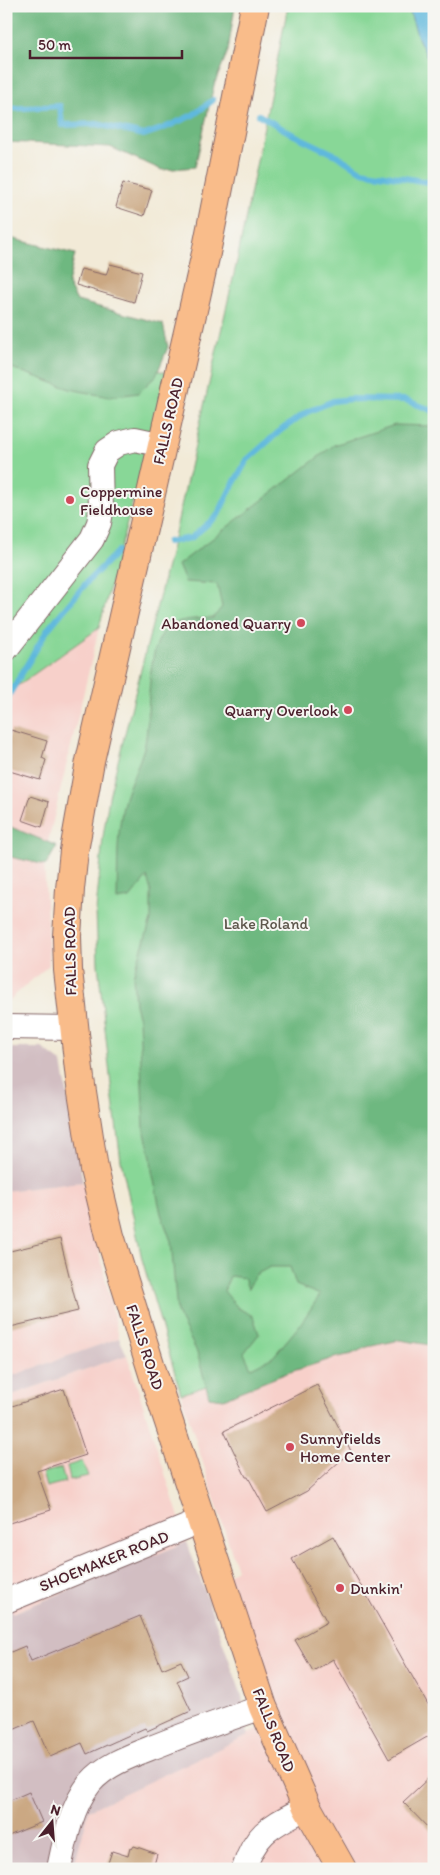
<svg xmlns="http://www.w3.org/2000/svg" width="440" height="1875" viewBox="0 0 440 1875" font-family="Itim,sans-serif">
  <rect width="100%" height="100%" fill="#f6f6f2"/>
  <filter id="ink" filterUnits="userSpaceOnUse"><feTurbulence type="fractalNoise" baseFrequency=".02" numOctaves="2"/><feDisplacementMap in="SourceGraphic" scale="10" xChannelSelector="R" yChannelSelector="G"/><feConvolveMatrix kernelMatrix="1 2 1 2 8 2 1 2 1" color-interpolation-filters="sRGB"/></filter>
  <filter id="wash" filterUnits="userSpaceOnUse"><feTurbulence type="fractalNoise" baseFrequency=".0096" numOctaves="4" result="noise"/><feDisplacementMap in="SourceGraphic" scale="20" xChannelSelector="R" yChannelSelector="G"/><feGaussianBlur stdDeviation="1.12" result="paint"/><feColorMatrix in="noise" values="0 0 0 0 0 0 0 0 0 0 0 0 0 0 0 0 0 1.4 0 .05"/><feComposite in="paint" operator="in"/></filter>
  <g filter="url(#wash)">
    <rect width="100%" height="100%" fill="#f2ead7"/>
    <g fill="#f7d0ca">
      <path d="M99,628L44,859L49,965L6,1003V694Z"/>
      <path d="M83,1182L119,1338L6,1378V1191Z"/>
      <path d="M434,1315V1395L424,1404L434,1415V1869H73L89,1810L268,1724L222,1579L237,1569L181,1394Z"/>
      <path d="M127,1355L187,1542L12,1613L6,1594V1397Z"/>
    </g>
    <g fill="#d2bec2">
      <path d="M6,1048H42L62,1063L83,1182L6,1191Z"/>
      <path d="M119,1338L127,1355L6,1397V1378Z"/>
      <path d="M187,1542L242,1696L248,1735L89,1810L73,1869H6V1594L13,1613Z"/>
    </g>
    <g fill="#88d797" stroke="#697b61">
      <path d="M288,6H434V1315L181,1394L142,1259L133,1216L121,1161L111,1085L98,964L96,911L103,837L109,797L172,546L237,261Z"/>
      <path d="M6,328L167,373L99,628L6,694Z"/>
      <path d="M82,1461L88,1476L70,1480L67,1466Z"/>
      <path d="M61,1468L65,1482L46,1487L42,1473Z"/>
    </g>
    <g fill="#6eb880" stroke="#5c6c56" fill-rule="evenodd">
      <path d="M6,6H235L228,51L214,85L195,167L162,170L110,147L6,142Z"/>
      <path d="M6,237L75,254L68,284L77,301L163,324L168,347L156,376L138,393L109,397L70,389L6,366Z"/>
      <path d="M395,425L434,426V1347L430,1345L400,1340L367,1347L352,1354L334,1358L287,1373L239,1392L224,1399L209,1397L197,1352L177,1313L171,1241L161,1214L152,1171L151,1157L144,1129L139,1019L135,1005L133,976L151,920V891L147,877L130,898L117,900C118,866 116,831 125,798C130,781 139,765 144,748C152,718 143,648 168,627C179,618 199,619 213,618L222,607L217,584L185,582L178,565L334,445ZM270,1267H290L296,1285L320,1295L299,1326L273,1357L251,1368L244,1353L259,1334L253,1316L238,1308L224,1291L230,1276L244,1278L248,1289L255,1275Z"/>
      <path d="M6,825L57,846L46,865L6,856Z"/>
    </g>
    <path fill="#5fb8dd" stroke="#546c84" d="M408,6H434V71L418,38Z"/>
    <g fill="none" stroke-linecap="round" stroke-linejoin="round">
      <g stroke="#5fb8dd" stroke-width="6">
        <path d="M6,109L60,106L62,125L97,124L144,135L164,128L193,115L213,100"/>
        <path d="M259,115L292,134L336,155L361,171L434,183"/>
        <path d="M168,542L191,538L218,515L230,490L247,460L281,430L307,412L333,401L351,399L405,400L434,411"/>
        <path d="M6,700L48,629L88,581L118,551"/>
      </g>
    </g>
    <g id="blocks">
      <g fill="#cba883">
        <path d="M123,183L152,190L144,216L116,207Z"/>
        <path d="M110,264L142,272L134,302L76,285L81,269L106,275Z"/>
        <path d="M11,730L47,741L42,758L46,760L40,780L6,770V745Z"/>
        <path d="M30,796L49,802L42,827L22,820Z"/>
        <path d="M60,1239L78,1311L6,1328V1252Z"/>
        <path d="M317,1385L351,1451L307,1491L267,1512L248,1477H246L224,1431Z"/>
        <path d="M64,1389L86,1455L37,1471L51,1510L6,1524V1408Z"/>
        <path d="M333,1536L434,1715V1733L389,1759L333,1659L313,1671L295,1640L327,1622L292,1559Z"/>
        <path d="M140,1616L162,1669L181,1661L188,1676L177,1681L191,1711L147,1731L145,1728L87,1754L82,1743L50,1757L34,1721L6,1733V1654L25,1646L31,1661Z"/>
        <path d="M434,1773V1834L403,1802Z"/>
        <path d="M29,1792L42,1822L6,1837V1802Z"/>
        <path d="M134,1846L157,1854L154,1865L157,1866L156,1869H106L112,1851L128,1856L130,1848L132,1849Z"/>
      </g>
    </g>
  </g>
  <g filter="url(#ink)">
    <use href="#blocks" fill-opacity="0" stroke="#856667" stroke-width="1"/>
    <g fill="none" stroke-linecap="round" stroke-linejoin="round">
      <defs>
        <g id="minor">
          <path d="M6,649L92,539L99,523L101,512L100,465L107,451L119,443L135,439L163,445"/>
          <path d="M6,1027L73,1028"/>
          <path d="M6,1601L201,1521"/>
          <path d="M59,1869C65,1840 71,1807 90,1783C106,1764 133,1755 156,1746C191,1732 227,1719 263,1707"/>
          <path d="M244,1869C256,1830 274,1825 307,1807"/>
        </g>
        <path id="major" d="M255,6L206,253L90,761L74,851L70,889L67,936L68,970L80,1079L94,1169L110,1236L154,1377L263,1707L307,1807L342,1869"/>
      </defs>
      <use href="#minor" stroke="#856667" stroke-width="26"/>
      <use href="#major" stroke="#856667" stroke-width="30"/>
      <use href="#minor" stroke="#fff" stroke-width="24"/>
      <use href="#major" stroke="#f9bc8a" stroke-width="28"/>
    </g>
  </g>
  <g fill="#d1495b" stroke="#f6f6f2" stroke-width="2">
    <circle cx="70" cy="500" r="5"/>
    <circle cx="301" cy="623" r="5"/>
    <circle cx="348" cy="710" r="5"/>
    <circle cx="290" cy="1447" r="5"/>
    <circle cx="340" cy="1588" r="5"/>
  </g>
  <g text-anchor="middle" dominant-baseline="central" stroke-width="4" stroke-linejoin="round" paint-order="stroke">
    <g font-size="16" fill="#4a1f2b" stroke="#f6f6f2">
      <text transform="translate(168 421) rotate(-77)">FALLS ROAD</text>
      <text transform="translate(70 951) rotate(-91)">FALLS ROAD</text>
      <text transform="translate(145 1347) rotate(72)">FALLS ROAD</text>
      <text transform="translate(104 1561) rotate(-22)">SHOEMAKER ROAD</text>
      <text transform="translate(274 1730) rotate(68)">FALLS ROAD</text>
    </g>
    <g font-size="16" fill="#4a1f2b" stroke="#f6f6f2" text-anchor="start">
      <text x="80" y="491">Coppermine<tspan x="80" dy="18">Fieldhouse</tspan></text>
      <text x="291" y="623" text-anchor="end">Abandoned Quarry</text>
      <text x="338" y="710" text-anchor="end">Quarry Overlook</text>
      <text x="300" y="1438">Sunnyfields<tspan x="300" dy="18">Home Center</tspan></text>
      <text x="350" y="1588">Dunkin'</text>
    </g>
    <g font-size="16" fill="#5d564b" stroke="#f6f6f2">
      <text x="266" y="923">Lake Roland</text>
    </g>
  </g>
  <rect width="440" height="1875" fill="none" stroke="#f6f6f2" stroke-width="25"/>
  <g transform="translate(52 1822) rotate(17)" stroke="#f6f6f2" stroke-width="4" paint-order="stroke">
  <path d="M0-4L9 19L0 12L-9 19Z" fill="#4a1f2b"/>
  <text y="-8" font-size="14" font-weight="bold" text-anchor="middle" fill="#4a1f2b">N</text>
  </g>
  <path d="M30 50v8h152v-8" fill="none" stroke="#4a1f2b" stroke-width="2.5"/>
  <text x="38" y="50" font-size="15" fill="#4a1f2b" stroke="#f6f6f2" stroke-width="4" paint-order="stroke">50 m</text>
</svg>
